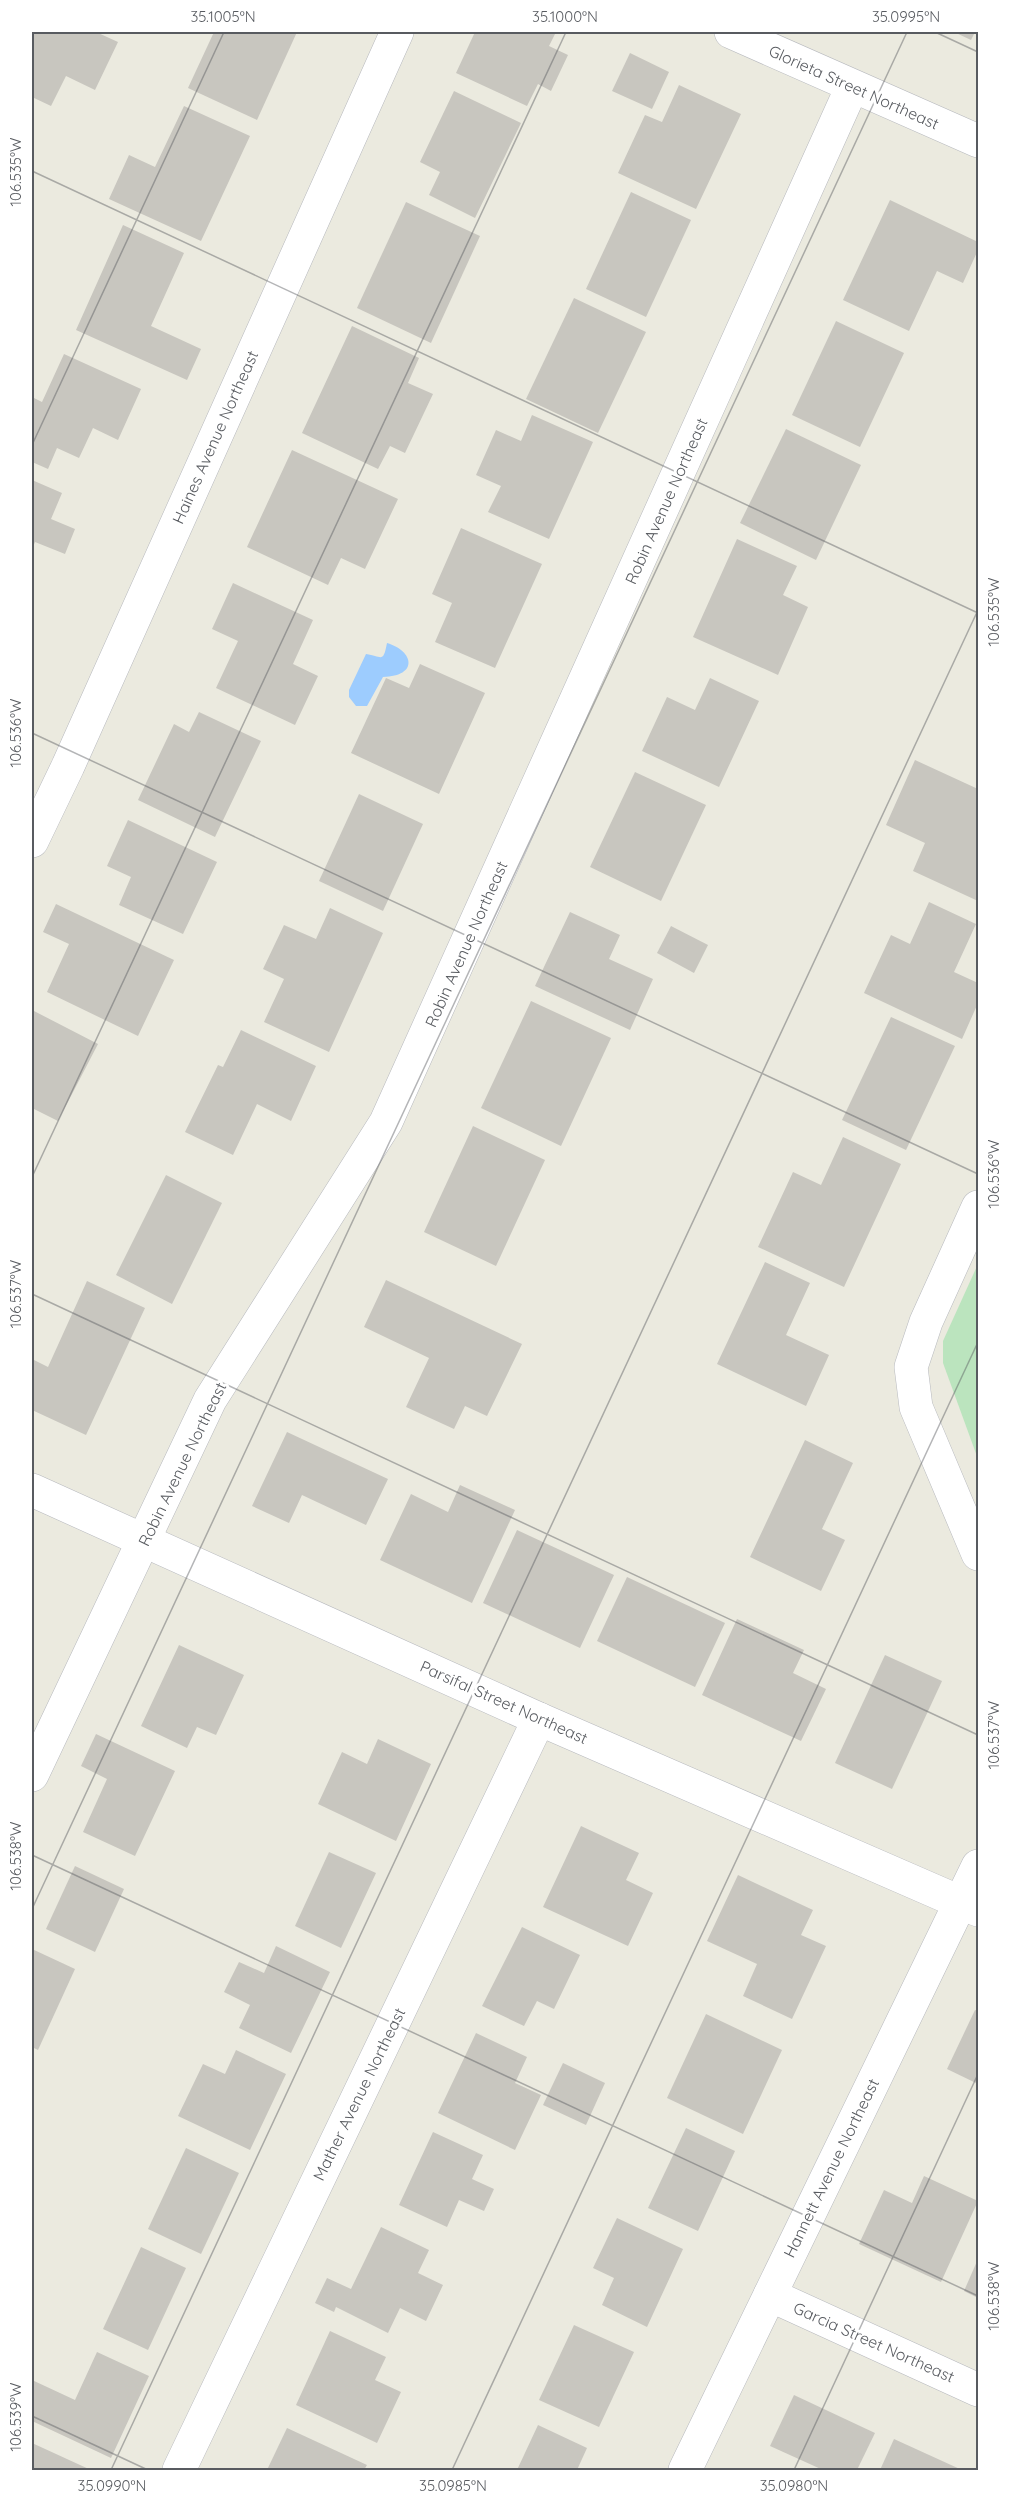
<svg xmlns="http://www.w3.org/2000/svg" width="1010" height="2502" viewBox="0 0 1010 2502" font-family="Quicksand,sans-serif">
  <rect width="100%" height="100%" fill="#ebeadf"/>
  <path fill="#bbe4be" d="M978,1264V1459L943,1363V1341Z"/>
  <path fill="#9dccfe" d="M387,643C414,651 419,676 383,677L367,706H356L349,697V690L366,654C382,656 383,664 387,643Z"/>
  <g fill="#c8c6bf">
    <path d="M32,32H96L118,42L95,90L66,76L51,106L32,97Z"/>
    <path d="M214,32H297L257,120L188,88Z"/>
    <path d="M475,32H556L549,46L568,55L551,91L538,84L527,106L456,73Z"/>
    <path d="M954,32H975L971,40Z"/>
    <path d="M630,53L669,72L652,109L612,91Z"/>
    <path d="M679,85L741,114L696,209L618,173L645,115L662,122Z"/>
    <path d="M454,91L521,123L475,218L429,195L440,172L420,162Z"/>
    <path d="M184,106L250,136L201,241L109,199L129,155L155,167Z"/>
    <path d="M631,192L691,220L646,317L586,289Z"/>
    <path d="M890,200L978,242V250L963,283L937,271L909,331L843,300Z"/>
    <path d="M406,202L480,236L431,343L357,308Z"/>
    <path d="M123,225L184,253L151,326L201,349L187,380L76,330Z"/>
    <path d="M574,298L646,332L598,433L526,399Z"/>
    <path d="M836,321L904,353L860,447L792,415Z"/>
    <path d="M352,326L419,358L408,383L433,394L405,453L390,446L378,469L302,433Z"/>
    <path d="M64,354L141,389L118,440L93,428L79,458L57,448L48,469L32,462V397L42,402Z"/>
    <path d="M532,415L593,442L549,539L488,512L501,486L476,475L496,430L521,441Z"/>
    <path d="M786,429L861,465L816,560L740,523Z"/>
    <path d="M292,450L398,499L365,569L341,558L328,585L247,547Z"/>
    <path d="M32,480L62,493L51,519L75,529L65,554L35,542L32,549Z"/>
    <path d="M461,528L542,564L495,668L435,642L452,603L432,594Z"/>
    <path d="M737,539L797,566L783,595L808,607L778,675L693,637Z"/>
    <path d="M233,583L313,620L293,664L318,676L295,725L216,688L238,641L212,629Z"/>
    <path d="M420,664L485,693L439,794L351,753L386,678L409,688Z"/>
    <path d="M710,678L759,701L719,787L642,751L667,697L695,710Z"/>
    <path d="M199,712L261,741L215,837L138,800L174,724L189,732Z"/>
    <path d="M915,760L978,789V901L913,871L925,843L886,825Z"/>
    <path d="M635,772L706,805L661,901L590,867Z"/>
    <path d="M359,794L423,824L383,911L319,881Z"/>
    <path d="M128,820L217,862L183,934L119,905L131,877L107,866Z"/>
    <path d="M929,902L976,924L954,972L978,983V1003L962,1039L864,993L891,935L910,944Z"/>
    <path d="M56,904L174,960L138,1036L47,992L69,944L43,932Z"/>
    <path d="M330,908L383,933L329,1052L264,1022L284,979L263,969L284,925L316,939Z"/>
    <path d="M570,912L620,935L609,959L653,979L630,1030L535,986Z"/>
    <path d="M671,926L708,945L694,973L657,953Z"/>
    <path d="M531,1001L611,1038L561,1146L481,1108Z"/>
    <path d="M34,1011L98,1044L58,1121L32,1108V1062L34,1057L32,1056V1017Z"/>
    <path d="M891,1017L955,1046L906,1150L842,1120Z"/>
    <path d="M241,1030L316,1066L291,1121L257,1104L233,1155L185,1132L218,1065L223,1067Z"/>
    <path d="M473,1126L545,1160L496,1266L424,1232Z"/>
    <path d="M843,1137L901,1164L844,1287L758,1247L793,1172L821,1185Z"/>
    <path d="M166,1175L222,1203L172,1304L116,1275Z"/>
    <path d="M765,1262L810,1283L786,1335L829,1355L806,1406L717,1364Z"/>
    <path d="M386,1280L522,1344L487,1416L465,1406L454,1429L406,1407L429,1358L364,1327Z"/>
    <path d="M87,1281L145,1308L86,1435L32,1410V1359L48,1367Z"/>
    <path d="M287,1432L388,1479L366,1525L302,1495L289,1523L252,1506Z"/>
    <path d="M805,1440L853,1463L822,1529L845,1540L821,1591L750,1557Z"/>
    <path d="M460,1485L515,1510L472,1603L380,1560L411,1494L448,1512Z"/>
    <path d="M517,1530L614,1575L580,1648L483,1603Z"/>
    <path d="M627,1577L725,1623L695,1687L597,1641Z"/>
    <path d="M737,1619L804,1650L793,1673L826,1689L801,1741L702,1695Z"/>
    <path d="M179,1645L244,1675L216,1735L197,1727L187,1748L141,1726Z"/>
    <path d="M885,1655L942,1681L892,1789L835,1763Z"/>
    <path d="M96,1734L175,1771L135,1856L83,1832L107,1779L81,1766Z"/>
    <path d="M378,1739L431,1764L396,1841L318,1804L342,1752L367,1764Z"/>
    <path d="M581,1826L639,1853L626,1880L653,1893L628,1946L543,1907Z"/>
    <path d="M329,1852L376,1873L341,1948L295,1926Z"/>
    <path d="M75,1866L124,1889L95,1952L46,1929Z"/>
    <path d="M738,1875L813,1910L801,1935L826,1946L792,2019L743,1996L757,1964L707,1941Z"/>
    <path d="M522,1927L580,1955L554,2009L537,2001L524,2026L482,2006Z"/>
    <path d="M276,1946L330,1972L291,2053L239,2028L250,2005L224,1992L239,1962L264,1973Z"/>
    <path d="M32,1949L75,1969L38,2050L32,2047Z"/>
    <path d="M975,2010L978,2011V2084L947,2069Z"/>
    <path d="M706,2014L782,2050L743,2134L667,2098Z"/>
    <path d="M476,2033L527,2057L515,2083L541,2095L515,2150L438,2113Z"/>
    <path d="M236,2050L286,2074L250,2150L178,2116L203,2064L225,2074Z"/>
    <path d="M563,2063L605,2083L586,2125L543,2105Z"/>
    <path d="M686,2128L735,2151L698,2231L648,2208Z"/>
    <path d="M433,2132L483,2155L472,2179L494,2189L484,2211L459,2200L447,2227L399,2205Z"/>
    <path d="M186,2148L239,2173L201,2254L148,2229Z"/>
    <path d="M924,2176L978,2201L941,2282L859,2244L884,2190L912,2203Z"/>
    <path d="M617,2218L683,2249L647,2327L602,2305L614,2278L593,2268Z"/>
    <path d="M381,2227L429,2250L418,2273L443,2285L426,2321L400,2308L388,2333L336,2307L334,2312L315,2303L327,2278L351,2289Z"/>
    <path d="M141,2247L186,2268L148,2350L103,2329Z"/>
    <path d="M978,2259V2298L964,2291Z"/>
    <path d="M574,2325L634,2352L599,2427L539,2400Z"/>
    <path d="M330,2331L386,2357L375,2380L401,2392L377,2443L296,2405Z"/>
    <path d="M97,2352L149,2376L111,2458L32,2421V2380L75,2400Z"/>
    <path d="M794,2395L875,2433L857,2470H823L770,2446Z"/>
    <path d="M538,2425L587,2448L577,2470H517Z"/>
    <path d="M287,2428L367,2465L364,2470H267Z"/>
    <path d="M894,2439L962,2470H880Z"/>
    <path d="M32,2443L91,2470H32Z"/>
  </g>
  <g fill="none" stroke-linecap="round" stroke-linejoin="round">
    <defs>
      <g id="minor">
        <path d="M731,32L978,141"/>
        <path d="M32,841L68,766L397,32"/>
        <path d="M978,1207L926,1322L911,1367L916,1407L978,1554"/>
        <path d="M32,1490L539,1719L978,1910"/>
        <path d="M32,1775L210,1400L386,1122L852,87"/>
        <path d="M770,2295L978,2390"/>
        <path d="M179,2470L539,1719"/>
        <path d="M685,2470L978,1866"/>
      </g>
    </defs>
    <use href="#minor" stroke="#b7b9be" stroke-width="34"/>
    <use href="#minor" stroke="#fff" stroke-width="33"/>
  </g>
  <path fill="none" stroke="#585b60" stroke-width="1.5" stroke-opacity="0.45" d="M935,32L978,52M32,171L978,613M32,445L224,32M32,733L978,1174M32,1177L566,32M32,1294L978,1735M32,1855L978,2296M32,1909L907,32M32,2416L148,2470M111,2470L978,610M452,2470L978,1342M794,2470L978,2074"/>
  <g text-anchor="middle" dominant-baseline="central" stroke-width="6" stroke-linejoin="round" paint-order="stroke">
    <g font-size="16" fill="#585b60" stroke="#fff">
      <text transform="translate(854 87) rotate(24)">Glorieta Street Northeast</text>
      <text transform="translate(215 437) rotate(-66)">Haines Avenue Northeast</text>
      <text transform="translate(666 501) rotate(-66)">Robin Avenue Northeast</text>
      <text transform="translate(466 944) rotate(-66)">Robin Avenue Northeast</text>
      <text transform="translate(182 1464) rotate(-64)">Robin Avenue Northeast</text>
      <text transform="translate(504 1702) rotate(24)">Parsifal Street Northeast</text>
      <text transform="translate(359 2094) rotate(-64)">Mather Avenue Northeast</text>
      <text transform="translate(831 2168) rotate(-64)">Hannett Avenue Northeast</text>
      <text transform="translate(874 2342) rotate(24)">Garcia Street Northeast</text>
    </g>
  </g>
  <rect width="1010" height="2502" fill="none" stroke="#ffffff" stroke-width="66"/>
  <rect x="33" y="33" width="944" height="2436" fill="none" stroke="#585b60" stroke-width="2"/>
  <g font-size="15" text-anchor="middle" fill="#585b60">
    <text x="223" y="22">35.1005°N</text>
    <text x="565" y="22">35.1000°N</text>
    <text x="906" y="22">35.0995°N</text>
    <text transform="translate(16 172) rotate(-90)" y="5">106.535°W</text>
    <text transform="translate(994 612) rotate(-90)" y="5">106.535°W</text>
    <text transform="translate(16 733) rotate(-90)" y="5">106.536°W</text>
    <text transform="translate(994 1174) rotate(-90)" y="5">106.536°W</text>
    <text transform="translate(16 1294) rotate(-90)" y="5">106.537°W</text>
    <text transform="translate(994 1735) rotate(-90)" y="5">106.537°W</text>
    <text transform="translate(16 1856) rotate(-90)" y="5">106.538°W</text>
    <text transform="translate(994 2296) rotate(-90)" y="5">106.538°W</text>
    <text transform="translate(16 2417) rotate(-90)" y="5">106.539°W</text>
    <text x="112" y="2491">35.0990°N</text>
    <text x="453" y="2491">35.0985°N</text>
    <text x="794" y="2491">35.0980°N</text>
  </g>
</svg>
